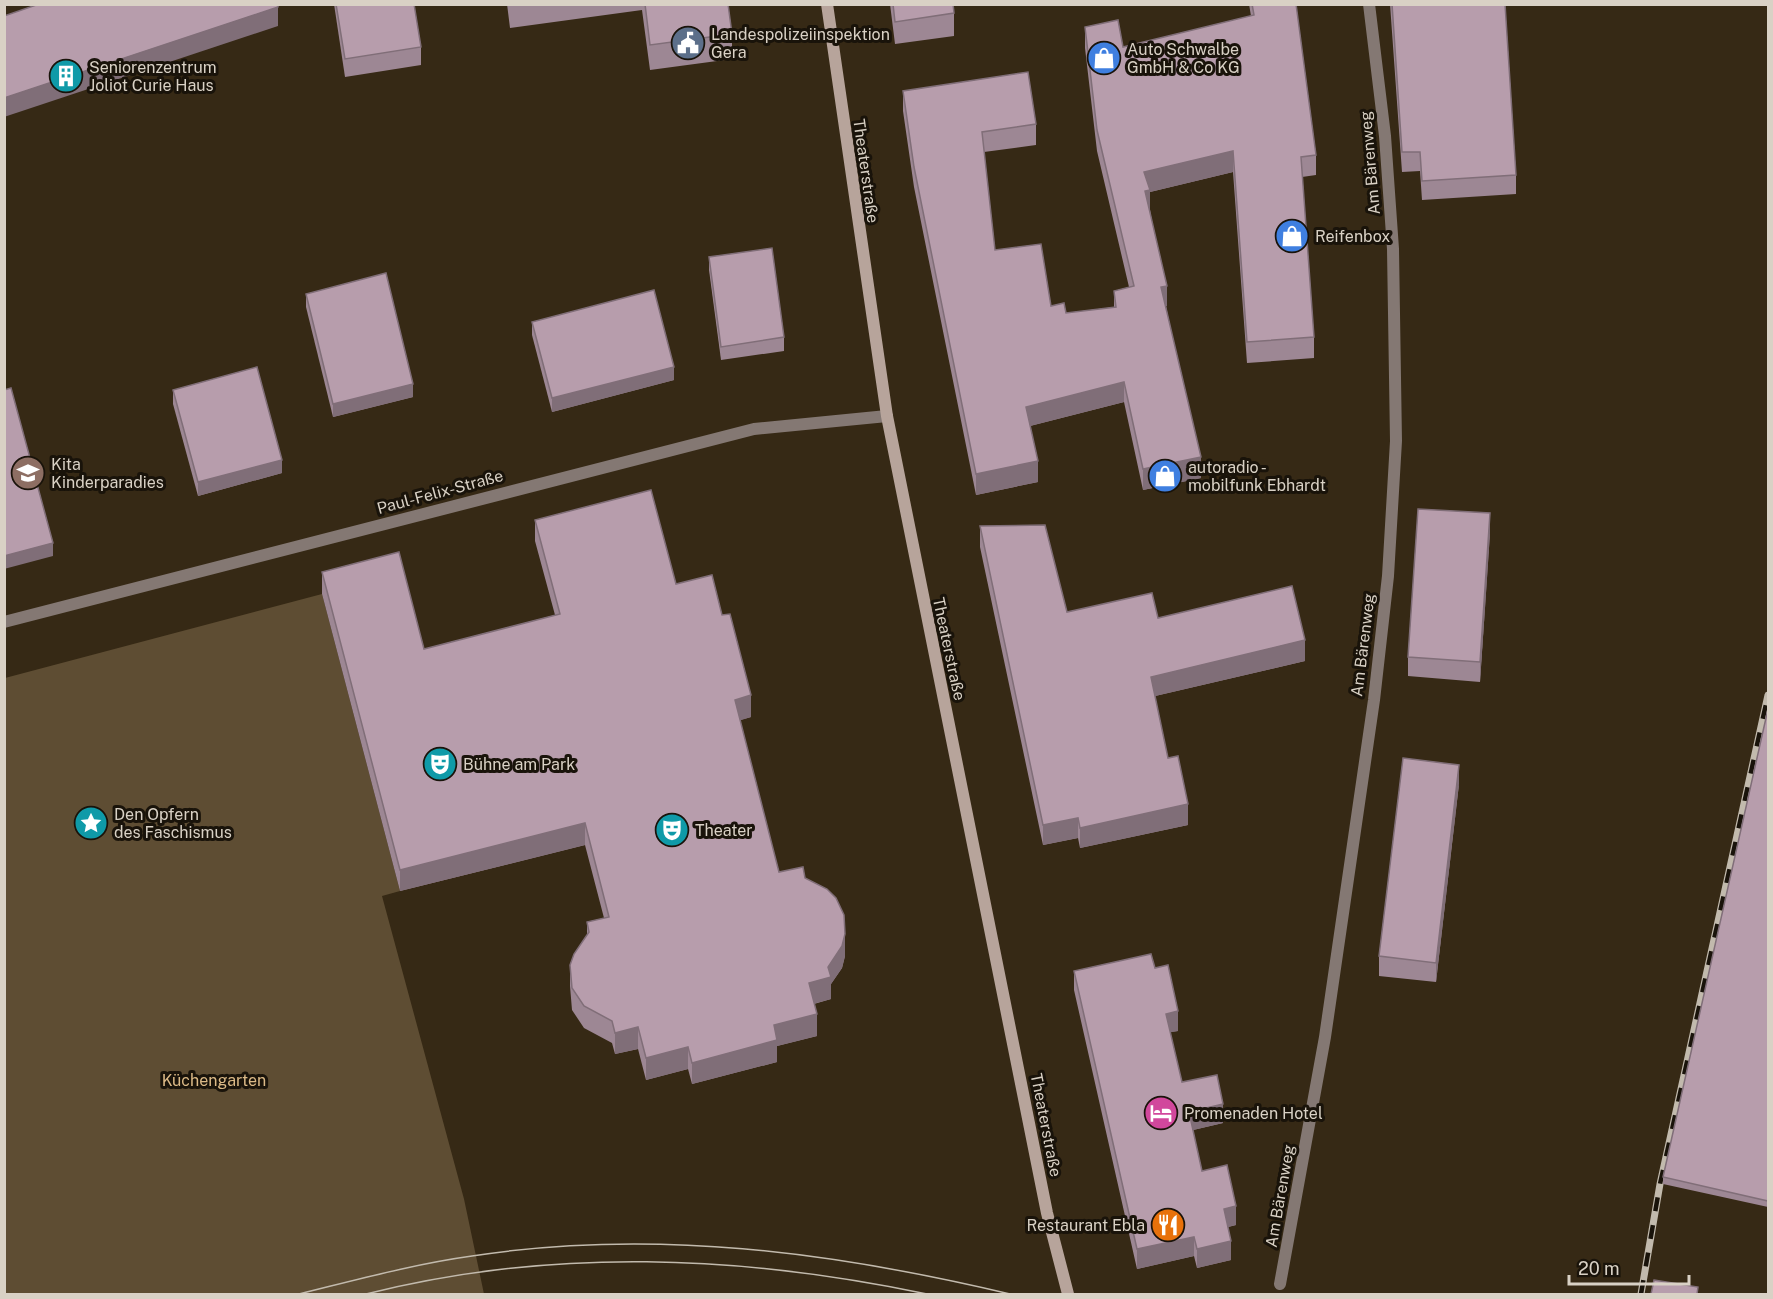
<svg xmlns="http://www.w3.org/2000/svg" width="1773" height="1299" viewBox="0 0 1773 1299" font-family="'Public Sans',sans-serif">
  <rect width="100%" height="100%" fill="#362915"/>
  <path fill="#5e4d33" d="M322,594L400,891L382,896L464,1199L484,1294H5V678Z"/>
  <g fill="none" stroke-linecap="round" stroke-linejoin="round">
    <g stroke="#847873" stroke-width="12">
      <path d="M4,622L754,429L887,416"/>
      <path d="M1280,1284L1325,1037L1374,700L1388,576L1396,441L1393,249L1385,136L1369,4"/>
    </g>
    <path stroke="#b7a49b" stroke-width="12" d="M827,4L887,416L1047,1213L1068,1294"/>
    <g stroke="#c2baad" stroke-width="1.5">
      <path d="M299,1294C356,1280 414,1264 472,1256C653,1228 833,1252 1010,1294"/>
      <path d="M366,1294C553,1247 740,1255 927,1294"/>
    </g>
    <defs>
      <path id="rail" d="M1641,1294L1660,1184L1768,695"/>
    </defs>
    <use href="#rail" stroke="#c2baad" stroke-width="7"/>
    <use href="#rail" stroke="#19130a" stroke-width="4.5" stroke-dasharray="14" stroke-linecap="butt"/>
  </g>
  <g fill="#9d8794">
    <path d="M334,4H414L421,47V65L345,77Z"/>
    <path d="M507,4H728L732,34V59L650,70L642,10L510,28Z"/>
    <path d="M890,4H953L954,13V36L895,44Z"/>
    <path d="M1249,4H1296L1316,155V175L1302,177L1314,337V358L1247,363L1233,172L1150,192V210L1167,306H1166L1201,478L1143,490L1124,402L1030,426L1038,482L976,495L914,187L903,111V91L1036,124V145L984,152L995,250L1051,306L1066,313L1114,307V291L1129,287L1097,151L1085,48V27L1123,47L1251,16Z"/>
    <path d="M1390,4H1505L1516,175V194L1422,200L1420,171L1402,172Z"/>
    <path d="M709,257L784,337V351L721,360L709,270Z"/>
    <path d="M306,294L413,397L333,417L306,307Z"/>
    <path d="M532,322L674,380L552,412L532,335Z"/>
    <path d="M173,390L282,473L198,496L173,404Z"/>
    <path d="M535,520L676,584L722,615L751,717L740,720L779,872L805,878L845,956L842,968L831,984V999L814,1004L817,1036L777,1046V1062L692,1084L688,1069L646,1080L638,1049L615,1054L612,1043L584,1028L572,1010L570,986V965L587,935V922L604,918L585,845L400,891L322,594V572L424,649L555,615L535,541Z"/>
    <path d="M980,526L1067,612L1305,661L1155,696L1168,758L1188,825L1080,848L1078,838L1043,845L980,547Z"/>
    <path d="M1490,533L1480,682L1408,676V657Z"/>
    <path d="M1768,709V1207L1663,1184V1177Z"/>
    <path d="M1459,784L1436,982L1379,976V956Z"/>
    <path d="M1155,968L1178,1031L1170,1032L1182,1082L1223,1123L1193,1130L1202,1171L1236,1225L1228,1227L1231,1260L1197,1268L1194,1256L1137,1269L1074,990V971Z"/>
  </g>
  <g fill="#806e78">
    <path d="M278,7V26L4,117V98Z"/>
    <path d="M1233,151V172L1150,192V210L1145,212L1144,172Z"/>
    <path d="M1167,286V306L1161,308V287Z"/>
    <path d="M674,367V380L552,412V398Z"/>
    <path d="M1124,382V402L1026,427V407Z"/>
    <path d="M413,384V397L333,417V404Z"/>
    <path d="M1201,457V478L1143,490V469Z"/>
    <path d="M282,460V473L198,496V482Z"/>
    <path d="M1038,461V482L976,495V474Z"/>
    <path d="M1490,513V533L1480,682V662Z"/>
    <path d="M53,543V556L4,569V556Z"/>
    <path d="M1305,640V661L1151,697V677Z"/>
    <path d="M751,695V717L735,722V700Z"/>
    <path d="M1459,765V784L1436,982V963Z"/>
    <path d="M1188,804V825L1080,848V828Z"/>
    <path d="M1078,818V838L1043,845V825Z"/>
    <path d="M585,823V845L400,891V870Z"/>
    <path d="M845,934V956L842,968L831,984V999L809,1005V983L828,967Z"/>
    <path d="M1178,1011V1031L1166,1033V1014Z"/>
    <path d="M817,1014V1036L777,1046V1062L692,1084V1063L774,1025Z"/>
    <path d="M638,1027V1049L615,1054V1033Z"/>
    <path d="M688,1047V1069L646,1080V1058Z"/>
    <path d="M1223,1104V1123L1189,1131V1112Z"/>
    <path d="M1236,1206V1225L1224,1228V1209Z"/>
    <path d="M1194,1237V1256L1137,1269V1249Z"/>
    <path d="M1231,1241V1260L1197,1268V1249Z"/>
  </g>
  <g fill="#b79dac" stroke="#806e78" stroke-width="1.5">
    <path d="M39,4H278V7L4,98V16Z"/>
    <path d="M336,4H414L421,47L345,59Z"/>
    <path d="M645,4H728L732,34L650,45Z"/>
    <path d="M893,4H953L954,13L895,22Z"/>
    <path d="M1252,4H1296L1316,155L1301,157L1314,337L1247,342L1233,151L1144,172L1150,190L1145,191L1167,286L1161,287L1201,457L1143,469L1124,382L1026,407L1038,461L976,474L914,167L903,91L1028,72L1036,124L982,132L995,250L1041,244L1051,306L1064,303L1066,313L1116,307L1114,291L1134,286L1097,130L1085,27L1118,20L1123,47L1254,15Z"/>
    <path d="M1392,4H1505L1516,175L1422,181L1420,152H1402Z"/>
    <path d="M772,248L784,337L721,347L709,257Z"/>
    <path d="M386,273L413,384L333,404L306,294Z"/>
    <path d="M654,290L674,367L552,398L532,322Z"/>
    <path d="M257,367L282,460L198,482L173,390Z"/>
    <path d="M11,388L53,543L4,556V390Z"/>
    <path d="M651,490L676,584L712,575L722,615L730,614L751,695L735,700L779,872L803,867L805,878L827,889L836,898L844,915L845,934L842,946L828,967L831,977L809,983L817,1014L774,1025L777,1040L692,1063L688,1047L646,1058L638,1027L615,1033L612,1021L584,1006L572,988L570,965L574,954L589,932L587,922L609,917L585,823L400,870L322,572L399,552L424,649L560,614L535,520Z"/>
    <path d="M1418,509L1490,513L1480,662L1408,657Z"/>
    <path d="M1045,525L1067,612L1152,593L1158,618L1292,586L1305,640L1151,677L1168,758L1178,756L1188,804L1080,828L1078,818L1043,825L980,526Z"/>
    <path d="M1768,709V1201L1663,1177Z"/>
    <path d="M1403,758L1459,765L1436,963L1379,956Z"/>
    <path d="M1151,954L1155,968L1168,965L1178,1011L1166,1014L1182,1082L1217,1075L1223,1104L1189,1112L1202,1171L1227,1165L1236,1206L1224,1209L1231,1241L1197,1249L1194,1237L1137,1249L1074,971Z"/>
    <path d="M1654,1280L1698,1287L1697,1294H1651Z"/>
  </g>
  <defs>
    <symbol id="civic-disc" viewBox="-11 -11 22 22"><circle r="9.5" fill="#5c6f8a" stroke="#19130a"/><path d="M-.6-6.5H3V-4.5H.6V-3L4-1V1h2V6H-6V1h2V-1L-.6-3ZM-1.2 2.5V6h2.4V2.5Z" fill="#fff"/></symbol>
    <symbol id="shop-disc" viewBox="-11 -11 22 22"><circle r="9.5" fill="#3f7fe0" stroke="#19130a"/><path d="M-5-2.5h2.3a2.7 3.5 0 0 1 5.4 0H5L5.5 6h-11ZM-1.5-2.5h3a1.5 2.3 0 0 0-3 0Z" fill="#fff"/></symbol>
    <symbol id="building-disc" viewBox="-11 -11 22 22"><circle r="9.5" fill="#0f9aa8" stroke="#19130a"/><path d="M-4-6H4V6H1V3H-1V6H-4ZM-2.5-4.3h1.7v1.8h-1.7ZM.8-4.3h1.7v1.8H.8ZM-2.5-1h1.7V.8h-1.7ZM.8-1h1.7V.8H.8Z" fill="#fff"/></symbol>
    <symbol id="school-disc" viewBox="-11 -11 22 22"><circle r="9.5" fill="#8d6e63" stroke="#19130a"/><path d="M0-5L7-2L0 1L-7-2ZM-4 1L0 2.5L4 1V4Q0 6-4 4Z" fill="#fff"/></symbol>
    <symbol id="theatre-disc" viewBox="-11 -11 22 22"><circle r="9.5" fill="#0f9aa8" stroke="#19130a"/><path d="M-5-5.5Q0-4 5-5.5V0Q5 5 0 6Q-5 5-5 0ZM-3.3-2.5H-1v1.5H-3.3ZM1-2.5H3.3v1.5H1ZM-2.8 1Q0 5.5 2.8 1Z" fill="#fff"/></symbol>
    <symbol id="sight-disc" viewBox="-11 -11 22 22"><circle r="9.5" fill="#0f9aa8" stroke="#19130a"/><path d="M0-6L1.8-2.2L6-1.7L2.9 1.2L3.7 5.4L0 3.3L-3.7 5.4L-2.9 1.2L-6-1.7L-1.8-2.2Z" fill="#fff"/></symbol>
    <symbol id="hotel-disc" viewBox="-11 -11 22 22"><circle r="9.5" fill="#d1479c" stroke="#19130a"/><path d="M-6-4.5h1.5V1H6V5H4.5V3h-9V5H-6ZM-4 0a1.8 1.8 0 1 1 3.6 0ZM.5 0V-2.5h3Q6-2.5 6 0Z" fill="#fff"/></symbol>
    <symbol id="restaurant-disc" viewBox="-11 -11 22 22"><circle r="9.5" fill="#e8710a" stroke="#19130a"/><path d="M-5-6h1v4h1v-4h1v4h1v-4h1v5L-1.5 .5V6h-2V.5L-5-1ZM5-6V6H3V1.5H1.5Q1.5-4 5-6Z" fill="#fff"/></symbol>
  </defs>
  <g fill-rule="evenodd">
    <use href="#civic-disc" x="669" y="24" width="38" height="38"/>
    <use href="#shop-disc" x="1085" y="39" width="38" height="38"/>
    <use href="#building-disc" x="47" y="57" width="38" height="38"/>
    <use href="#shop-disc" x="1273" y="217" width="38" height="38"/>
    <use href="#school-disc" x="9" y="454" width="38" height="38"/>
    <use href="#shop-disc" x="1146" y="457" width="38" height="38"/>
    <use href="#theatre-disc" x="421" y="745" width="38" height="38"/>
    <use href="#sight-disc" x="72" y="804" width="38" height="38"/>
    <use href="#theatre-disc" x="653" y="811" width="38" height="38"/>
    <use href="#hotel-disc" x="1142" y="1094" width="38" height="38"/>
    <use href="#restaurant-disc" x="1149" y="1206" width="38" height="38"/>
  </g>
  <g text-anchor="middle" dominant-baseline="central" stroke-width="6" stroke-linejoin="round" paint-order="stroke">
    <g font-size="16" fill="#d9d1c5" stroke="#19130a" text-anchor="start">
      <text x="711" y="34">Landespolizeiinspektion<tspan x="711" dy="18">Gera</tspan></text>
      <text x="1127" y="49">Auto Schwalbe<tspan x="1127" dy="18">GmbH &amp; Co KG</tspan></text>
      <text x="89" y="67">Seniorenzentrum<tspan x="89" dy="18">Joliot Curie Haus</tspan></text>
      <text x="1315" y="236">Reifenbox</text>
      <text x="51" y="464">Kita<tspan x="51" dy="18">Kinderparadies</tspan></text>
      <text x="1188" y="467">autoradio -<tspan x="1188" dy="18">mobilfunk Ebhardt</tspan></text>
      <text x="463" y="764">Bühne am Park</text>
      <text x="114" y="814">Den Opfern<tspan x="114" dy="18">des Faschismus</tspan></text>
      <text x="695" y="830">Theater</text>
      <text x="1184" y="1113">Promenaden Hotel</text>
      <text x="1145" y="1225" text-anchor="end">Restaurant Ebla</text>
    </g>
    <g font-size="16" fill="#d9d1c5" stroke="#19130a">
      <text transform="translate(1370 163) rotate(-95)">Am Bärenweg</text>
      <text transform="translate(866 171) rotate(82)">Theaterstraße</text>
      <text transform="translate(440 492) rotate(-15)">Paul-Felix-Straße</text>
      <text transform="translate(1363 645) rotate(-83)">Am Bärenweg</text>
      <text transform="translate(949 649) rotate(78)">Theaterstraße</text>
      <text transform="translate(1046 1125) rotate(79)">Theaterstraße</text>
      <text transform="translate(1280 1196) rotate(-80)">Am Bärenweg</text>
    </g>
    <g font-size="16" fill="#dcba87" stroke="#19130a">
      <text x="214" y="1080">Küchengarten</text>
    </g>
  </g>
  <rect width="1773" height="1299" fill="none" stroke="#d9d1c5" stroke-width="12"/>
  <path d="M1569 1275v9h120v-9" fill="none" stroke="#d9d1c5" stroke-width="3"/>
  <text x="1578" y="1275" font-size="18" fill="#d9d1c5" stroke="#19130a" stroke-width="4.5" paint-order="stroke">20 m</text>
</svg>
